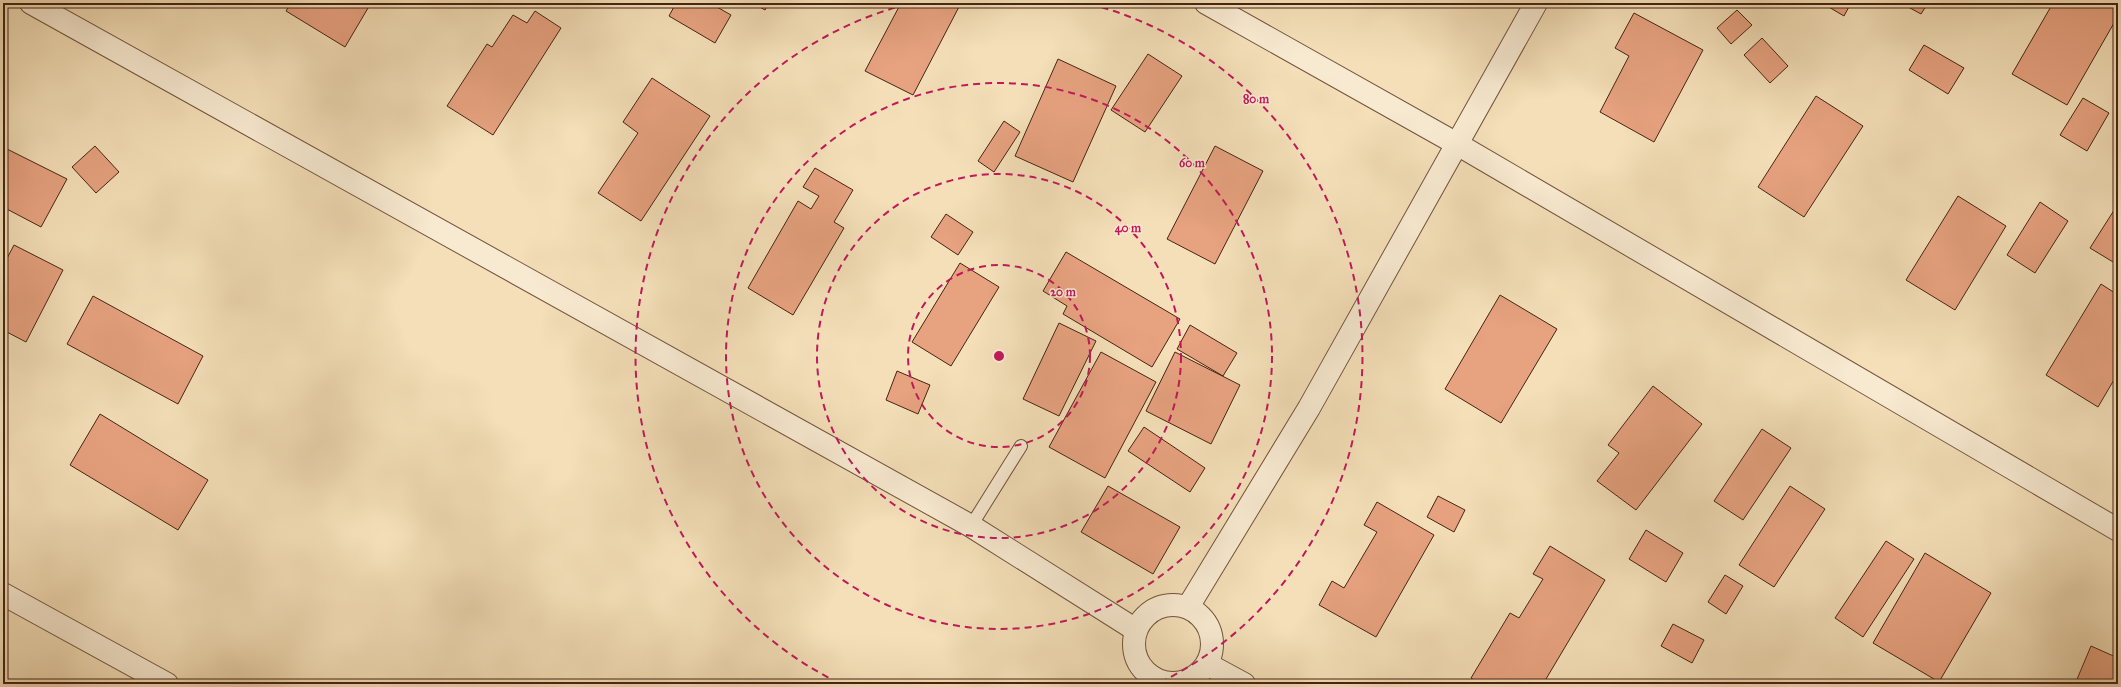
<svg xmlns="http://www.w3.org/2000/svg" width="2121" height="687" viewBox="0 0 2121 687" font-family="'IM FELL Great Primer',serif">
  <rect width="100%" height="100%" fill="#f4dfb8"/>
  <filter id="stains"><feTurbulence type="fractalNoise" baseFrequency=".005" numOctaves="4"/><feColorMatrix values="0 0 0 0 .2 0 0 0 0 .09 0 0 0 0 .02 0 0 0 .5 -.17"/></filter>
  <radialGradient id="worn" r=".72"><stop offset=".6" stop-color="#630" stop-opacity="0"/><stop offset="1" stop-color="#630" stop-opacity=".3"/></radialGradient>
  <g fill="#e7a280" stroke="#462412">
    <path d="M291,3H371L345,47L286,11Z"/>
    <path d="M676,3H710L731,15L715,43L669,16Z"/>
    <path d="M753,3H769L765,10Z"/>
    <path d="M901,3H961L913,95L865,71Z"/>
    <path d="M1822,3H1851L1844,16Z"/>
    <path d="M1901,3H1928L1921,14Z"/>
    <path d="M2053,3H2109L2118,8V16L2067,105L2012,74Z"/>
    <path d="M1737,10L1752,25L1731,44L1717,28Z"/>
    <path d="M535,11L561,28L493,135L447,106L487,44L492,47L513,15L527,23Z"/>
    <path d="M1634,13L1703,50L1654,142L1600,112L1629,56L1615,48Z"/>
    <path d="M1762,38L1788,66L1770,83L1744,55Z"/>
    <path d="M1924,45L1964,68L1948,94L1909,70Z"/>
    <path d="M1148,54L1182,76L1145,132L1111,110Z"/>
    <path d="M1058,59L1116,86L1073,182L1015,156Z"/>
    <path d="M652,78L710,116L641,221L598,193L638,133L623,122Z"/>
    <path d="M1816,96L1863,126L1804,217L1758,187Z"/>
    <path d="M2083,98L2109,113L2087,151L2060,135Z"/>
    <path d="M1004,121L1020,132L994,172L978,161Z"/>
    <path d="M95,146L119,172L96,193L72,167Z"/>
    <path d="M1215,146L1263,171L1215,264L1167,239Z"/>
    <path d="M3,147L67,179L41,227L3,207Z"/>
    <path d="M815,168L853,190L834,222L844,228L793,315L748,288L798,201L811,209L819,196L803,187Z"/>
    <path d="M1958,196L2006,226L1955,310L1906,280Z"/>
    <path d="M2040,202L2068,221L2035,273L2007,255Z"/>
    <path d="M2118,204V265L2090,248Z"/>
    <path d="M946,214L973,232L958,255L931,237Z"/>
    <path d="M14,245L63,270L26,342L3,330V266Z"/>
    <path d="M1066,252L1180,319L1152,367L1063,314L1067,306L1043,291Z"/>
    <path d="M960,263L999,287L951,366L912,342Z"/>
    <path d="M2101,284L2118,295V373L2098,407L2046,375Z"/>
    <path d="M1500,295L1557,329L1501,423L1445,389Z"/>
    <path d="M93,296L203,356L178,404L67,344Z"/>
    <path d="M1059,323L1096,341L1059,416L1023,399Z"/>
    <path d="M1190,325L1237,353L1223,376L1177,349Z"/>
    <path d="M1101,352L1156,382L1105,478L1049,447Z"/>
    <path d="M1175,352L1240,385L1211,444L1146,411Z"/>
    <path d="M897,371L930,385L918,414L886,400Z"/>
    <path d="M1653,386L1702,424L1636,510L1597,481L1619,453L1608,445Z"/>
    <path d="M100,414L208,480L178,530L70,465Z"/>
    <path d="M1144,427L1205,468L1190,492L1128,451Z"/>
    <path d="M1762,429L1791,448L1743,520L1714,501Z"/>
    <path d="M1108,486L1180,527L1153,574L1081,532Z"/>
    <path d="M1790,486L1825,509L1774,587L1739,565Z"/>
    <path d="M1438,496L1465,510L1454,532L1427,517Z"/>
    <path d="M1377,502L1434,535L1376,637L1319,605L1332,581L1344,588L1377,532L1364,525Z"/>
    <path d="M1646,530L1683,553L1666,582L1629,559Z"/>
    <path d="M1886,541L1914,559L1863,637L1835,618Z"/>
    <path d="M1550,546L1605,580L1543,684H1480L1471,678L1510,613L1519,618L1543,579L1533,574Z"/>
    <path d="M1925,553L1991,593L1939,682L1873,643Z"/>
    <path d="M1725,575L1743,586L1726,614L1708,602Z"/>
    <path d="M1673,624L1704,640L1692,663L1661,646Z"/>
    <path d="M2091,646L2118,658V684H2075Z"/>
  </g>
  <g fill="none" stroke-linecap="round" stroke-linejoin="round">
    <defs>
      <path id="service" d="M971,526L1021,446"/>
      <g id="minor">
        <path d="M31,3L971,526L1136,630"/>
        <path d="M1206,3L1457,144L2118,530"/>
        <path d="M3,594L167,684"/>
        <circle cx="1173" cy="644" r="39"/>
        <path d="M1188,607L1309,408L1536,3"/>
        <path d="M1207,664L1244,684"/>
      </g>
    </defs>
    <use href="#service" stroke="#72533c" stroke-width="14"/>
    <use href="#minor" stroke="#72533c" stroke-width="24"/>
    <use href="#service" stroke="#f8ead1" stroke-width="12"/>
    <use href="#minor" stroke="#f8ead1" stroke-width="22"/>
  </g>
  <g fill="none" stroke="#c2185b" stroke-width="2" stroke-dasharray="7 5">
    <circle cx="999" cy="356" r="91"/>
    <circle cx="999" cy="356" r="182"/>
    <circle cx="999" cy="356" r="273"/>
    <path d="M839 683A364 364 0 0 1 908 4M1090 4A364 364 0 0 1 1159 683"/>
  </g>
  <circle cx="999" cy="356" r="6" fill="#c2185b" stroke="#f8ead1" stroke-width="2"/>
  <g font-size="12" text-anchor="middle" font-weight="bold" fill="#c2185b" stroke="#f8ead1" stroke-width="3" stroke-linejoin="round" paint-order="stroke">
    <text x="1256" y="103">80 m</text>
    <text x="1192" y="167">60 m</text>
    <text x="1128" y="232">40 m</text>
    <text x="1063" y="296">20 m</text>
  </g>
  <rect width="2121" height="687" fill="none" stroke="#f4dfb8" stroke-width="16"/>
  <rect x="4" y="4" width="2113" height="679" fill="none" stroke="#462412" stroke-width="2"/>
  <rect x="8" y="8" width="2105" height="671" fill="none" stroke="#462412"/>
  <rect width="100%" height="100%" filter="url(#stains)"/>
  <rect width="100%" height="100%" fill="url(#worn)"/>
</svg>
